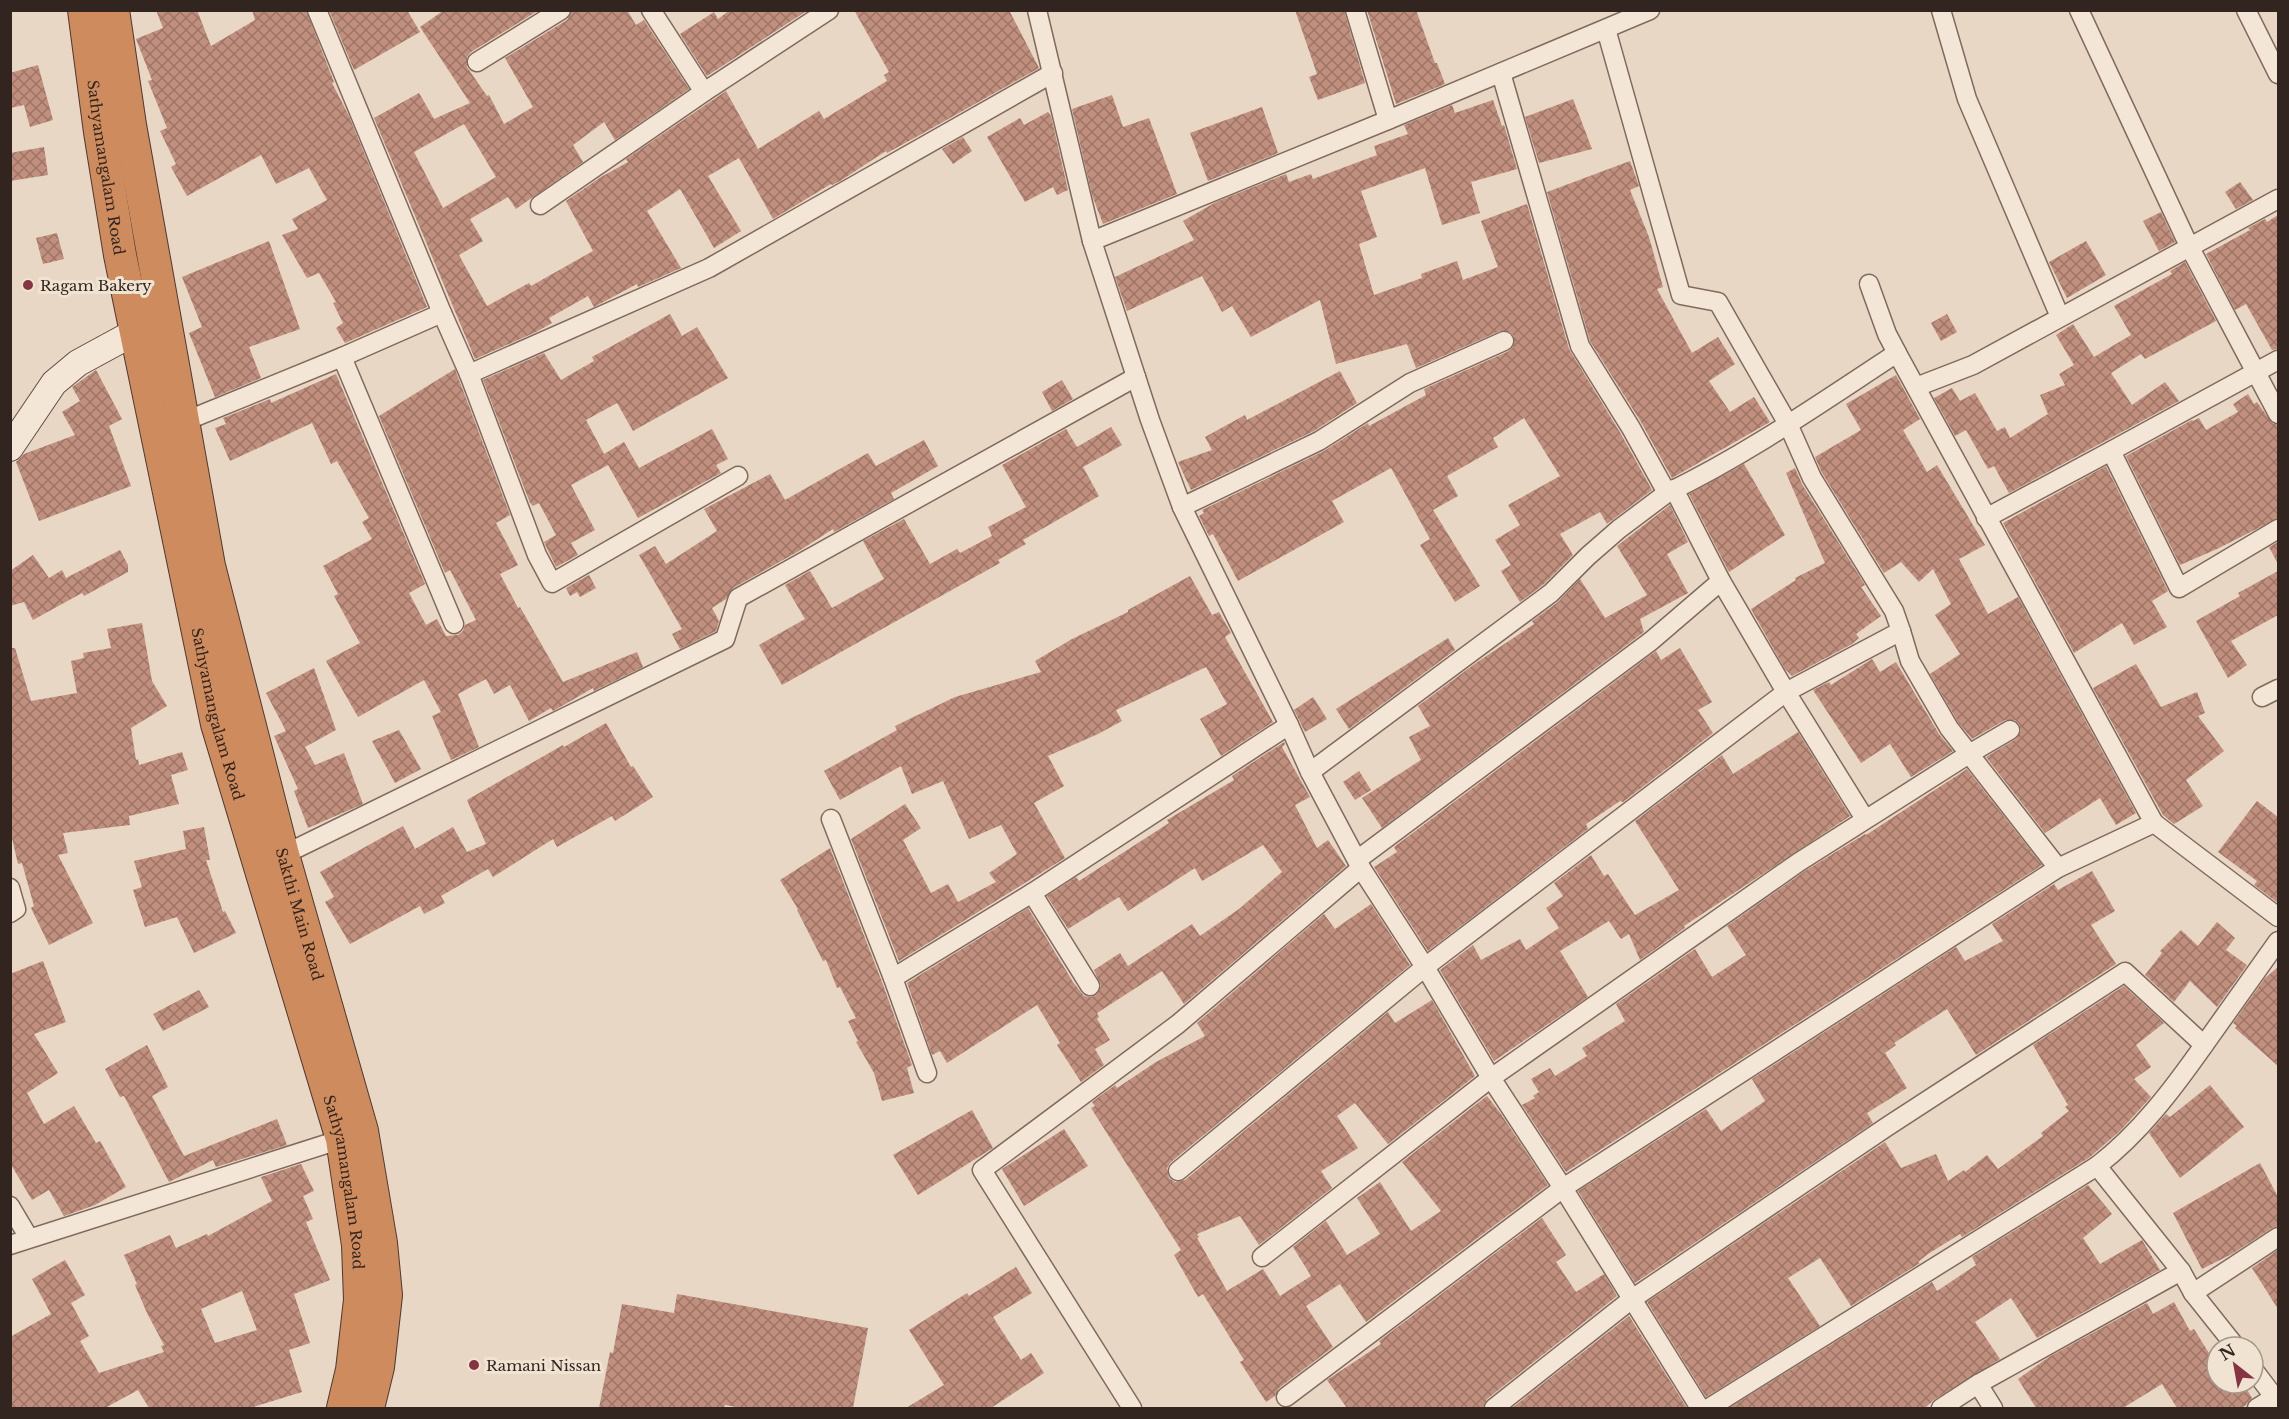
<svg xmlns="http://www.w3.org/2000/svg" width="2289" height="1419" viewBox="0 0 2289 1419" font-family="'Libre Baskerville',serif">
  <defs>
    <pattern id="building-cross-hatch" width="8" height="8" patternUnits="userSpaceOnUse" patternTransform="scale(1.5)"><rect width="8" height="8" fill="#c18f7e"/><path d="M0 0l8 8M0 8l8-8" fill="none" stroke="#9d7567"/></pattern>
  </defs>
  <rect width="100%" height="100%" fill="#e8d7c4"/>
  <g fill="url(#building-cross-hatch)" fill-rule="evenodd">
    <path d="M156,10H197L211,46L255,20L252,10H306L334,82L332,83L349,116L427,307L345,343L336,328L343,323L333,303L336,302L319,273L307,278L282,235L298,229L292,219L327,200L309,168L276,184L261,155L187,196L171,167L176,164L160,131L167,128L148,81L152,80L136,39L163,28Z"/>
    <path d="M329,10H407L420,32L354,70Z"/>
    <path d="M444,10H539L471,52L467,57V67L487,96L489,95L504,124L533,107L505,58L567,20L572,10H627L636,25L644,20L689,89L615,140L604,122L573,145L583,162L516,209L508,197L470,219L483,241L459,255L487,306L529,283L531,286L593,251L566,201L601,177L628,162L626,159L726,91L758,149L819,111L824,119L887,81L884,75L889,72L854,10H1009L1039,68L918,136L887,153L886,151L840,181L832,185L831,184L773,219L739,158L708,176L741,231L714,248L680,189L647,211L681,268L638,287L637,284L594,307L588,296L549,318L552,323L536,332L475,359L374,118L419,93L434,119L470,103L420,27ZM464,124L496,177L443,208L414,152Z"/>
    <path d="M730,10H808L707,76L680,34L714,12L718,19Z"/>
    <path d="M1295,10H1344L1365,83L1318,100L1309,77L1317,74Z"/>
    <path d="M1367,10H1416L1435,63H1437L1445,84L1396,104Z"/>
    <path d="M38,65L53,120L30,127L24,105L10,108V73Z"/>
    <path d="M1112,95L1123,127L1149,118L1177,194L1103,224L1092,195L1072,109Z"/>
    <path d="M1573,99L1592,149L1539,163L1525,117Z"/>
    <path d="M1493,100L1502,126L1504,125L1517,169L1471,182L1480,213L1442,225L1425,168L1361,191L1377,237L1359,244L1374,295L1422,278L1421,274L1457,261L1463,280L1498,267L1481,221L1527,204L1569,349L1621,434L1652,490L1607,524L1600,512L1560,534L1573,555L1544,584L1520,602L1501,571L1511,565L1495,540L1520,525L1508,505L1560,476L1524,418L1493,438L1498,447L1447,476L1458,496L1433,510L1480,586L1455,602L1420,545L1430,539L1391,468L1332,501L1344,522L1238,581L1213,534L1209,536L1199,516L1204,513L1202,510L1324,451L1368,423L1369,426L1426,395L1424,389L1509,351L1513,347L1514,337L1510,332L1500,331L1416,368L1407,344L1336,364L1320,300L1251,337L1232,306L1222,312L1202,276L1127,311L1115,277L1194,240L1183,221L1216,202L1286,174L1289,182L1311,174L1313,179L1377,155L1374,146L1408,134L1404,125L1452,105L1455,113Z"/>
    <path d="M1262,107L1278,153L1208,181L1190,133Z"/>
    <path d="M1048,112L1051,116L1068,190L1057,195L1053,187L1025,202L987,137L1020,118L1024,125Z"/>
    <path d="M963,137L972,151L953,164L942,149Z"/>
    <path d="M44,147L48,175L10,181V153Z"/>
    <path d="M1630,161L1639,186L1630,190L1649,237L1663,287L1657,289L1692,353L1718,337L1735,364L1709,381L1730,412L1754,397L1770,422L1672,478L1641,422L1590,341L1547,192Z"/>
    <path d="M2240,182L2253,200L2236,209L2225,192Z"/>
    <path d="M2161,212L2175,242L2159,251L2143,221Z"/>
    <path d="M2278,215V349L2272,350L2246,304L2235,310L2206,254L2250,230L2248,228L2265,219L2267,222Z"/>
    <path d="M57,233L64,259L43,264L36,238Z"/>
    <path d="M269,241L300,329L249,347L261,378L215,397L189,333L202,327L182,277Z"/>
    <path d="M2086,241L2106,275L2067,298L2049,262Z"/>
    <path d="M2185,262L2216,321L2145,359L2141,354L2111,373L2132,405L2165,382L2179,401L2009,493L1994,466L1988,469L1966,430L1955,436L1934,398L1952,388L1960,401L1975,393L1997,431L2005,427L2010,438L2048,414L2040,395L2065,385L2059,374L2074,365L2056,335L2073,324L2094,357L2131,335L2114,306L2172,274L2170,271Z"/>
    <path d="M670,314L682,336L697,327L728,378L633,431L617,403L586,420L604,454L624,442L639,468L712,429L728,459L716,465L721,473L638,518L608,465L571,485L595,530L571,543L578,555L556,567L544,542L556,535L539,503L533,506L530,503L483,380L544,353L561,380L594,361L592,357Z"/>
    <path d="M1947,314L1957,332L1941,341L1931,323Z"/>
    <path d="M455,369L510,515L496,523L518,565L500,574L518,608L520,607L563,682L637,652L643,667L594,691L593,688L562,706L553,711L551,708L529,721L510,685L494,694L486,679L458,694L479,747L451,760L432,716L441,712L424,680L358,717L326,661L360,643L334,596L338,594L323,566L372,539L362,522L369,518L337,461L331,464L312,423L230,461L215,428L226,424L223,418L270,399L271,403L336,374L425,584L409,593L426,625L437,619L446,636L458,635L463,631L465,625L476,620L450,570L445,573L379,416Z"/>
    <path d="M96,370L122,419L109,426L131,486L39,521L16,462L24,454L75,435L62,412L80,401L72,387Z"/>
    <path d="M1340,371L1357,403L1314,431L1191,490L1178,462L1212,450L1205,437L1245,415L1247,420Z"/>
    <path d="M1896,375L1920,419L1903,430L1927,472L1937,465L1985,545L1959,559L1988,614L2018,597L2136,813L2116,825L2100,798L2045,833L1986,757L2016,739L2021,731L2019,724L2015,720H2005L1972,739L1958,722L1930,674L1960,654L1935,615L1951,604L1933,569L1919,582L1901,562L1884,573L1822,473L1815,457L1861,430L1846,404Z"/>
    <path d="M1062,380L1073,399L1052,411L1042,392Z"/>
    <path d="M2248,394L2254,404L2257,402L2272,423L2278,425V518L2217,549L2180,565L2126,456L2192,420L2193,421L2199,418L2206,430L2238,412L2233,404Z"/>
    <path d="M1111,427L1122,445L1083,467L1099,496L1023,540L1026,544L998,560L1000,563L782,685L759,645L805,619L785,585L810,571L832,608L884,579L863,541L904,519L930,564L957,549L960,553L992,536L988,527L1026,507L1002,465L1066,429L1077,447Z"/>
    <path d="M924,440L938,466L891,493L894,499L834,532L833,529L799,551L733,588L726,599L712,608L719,621L716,631L680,649L672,634L682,629L639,555L655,546L666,564L717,531L704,509L770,474L785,500L868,453L876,466Z"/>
    <path d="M1744,464L1785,535L1729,572L1689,494Z"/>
    <path d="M2106,466L2168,591L2152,601L2167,627L2134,645L2122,623L2074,653L2003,523Z"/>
    <path d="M1795,468L1802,484L1865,585L1861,587L1881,616L1856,634L1859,638L1852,644L1792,676L1785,669L1751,609L1796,580L1795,578L1825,563L1786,473Z"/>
    <path d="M1670,505L1688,542L1667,554L1688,593L1640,619L1644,632L1382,828L1362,798L1421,760L1409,737L1430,726L1418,706L1476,663L1534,624L1532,621L1558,602L1580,579L1605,618L1647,595L1617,546Z"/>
    <path d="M2278,542V564L2269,547Z"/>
    <path d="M120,550L128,565V572L84,596L82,593L33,620L24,602L10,606V571L33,555L49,578L62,570L66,578Z"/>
    <path d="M2278,571V615L2231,641L2247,665L2228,678L2196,621L2240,596L2238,593Z"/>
    <path d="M589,575L596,588L580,597L577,592L570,596L566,588Z"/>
    <path d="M1190,576L1212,615L1219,612L1231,633L1225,637L1273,722L1221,756L1200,719L1227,704L1206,667L1116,710L1122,721L1098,734L1048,756L1064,786L1034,803L1065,858L899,961L851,839L905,804L921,828L903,840L931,893L948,884L958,902L996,882L989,873L1017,854L1001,825L969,839L943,781L912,794L901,766L840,800L824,771L897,730L895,726L955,697L1041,672L1035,661L1072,639L1128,612V610Z"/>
    <path d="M142,623L152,681L167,706L131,728L136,760L138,759L139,765L182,752L188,770L171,775L179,804L129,816L130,825L63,833L68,853L58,855L93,923L49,945L31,908L34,906L22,863L18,864L10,830V648H15L31,701L77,693L71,661L84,658L83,653L111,648L107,629Z"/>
    <path d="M1448,638L1455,650L1349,729L1336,709Z"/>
    <path d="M1680,648L1712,702L1698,710L1713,733L1623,802L1620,801L1586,824L1588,829L1428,951L1374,867L1397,852L1394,847L1656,651L1661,660Z"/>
    <path d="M1872,659L1880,672L1896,662L1939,734L1953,751L1911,777L1890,744L1861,763L1813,690L1829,682L1831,685Z"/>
    <path d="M2136,664L2161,707L2197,692L2205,713L2198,716L2224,751L2186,780L2203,806L2174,824L2163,815L2093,688Z"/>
    <path d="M314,668L336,730L305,747L315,765L344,753L363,804L308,828L294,791L298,789L274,736L286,731L266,693Z"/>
    <path d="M1313,697L1327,719L1305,732L1294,710Z"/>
    <path d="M606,723L631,767L633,766L653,797L615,821L612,816L557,847L553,839L493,877L488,869L441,896L445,903L424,914L420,906L350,944L325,902L334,897L320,872L403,826L415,849L453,827L467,852L486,844L467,800L563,745L564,747Z"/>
    <path d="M399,730L421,769L395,783L372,741Z"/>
    <path d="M1798,732L1850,816L1684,926L1685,928L1640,960L1629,934L1621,939L1609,921L1560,951L1588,997L1494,1061L1440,970L1473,945L1481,960L1520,939L1526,950L1559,928L1546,908L1563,896L1554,883L1591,855L1604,876L1608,874L1635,915L1679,890L1635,821L1722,755L1733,774Z"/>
    <path d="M1284,742L1285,744L1282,747L1310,797L1295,805L1317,848L1328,840L1346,866L1184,1004L1162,971L1097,1013L1099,1017L1097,1019L1110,1040L1095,1049L1104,1065L1081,1082L1057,1045L1060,1043L1037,1005L947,1063L940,1051L932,1055L907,983L1028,908L1073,982L1084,996L1091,997L1096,995L1101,986L1094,970L1120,953L1128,966L1192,924L1200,936L1239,909L1282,872L1263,845L1202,881L1195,868L1128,911L1119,897L1068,929L1047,896L1076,877L1079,881L1169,823L1167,820L1234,780L1232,776Z"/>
    <path d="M1967,769L2042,865L1566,1172L1522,1105L1535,1098L1533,1096L1539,1092L1531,1079L1550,1068L1555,1076L1587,1056L1582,1048L1625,1021L1616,1004L1695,949L1712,977L1746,955L1727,926L1805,871L1865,834L1866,835Z"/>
    <path d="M1359,771L1371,790L1355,800L1343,782Z"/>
    <path d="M2257,801L2278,817V903L2254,885L2257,881L2218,852Z"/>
    <path d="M204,827L210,860H206L223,912L225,911L236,933L194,953L177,917L145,927L133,890L142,887L134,861L186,849L183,831Z"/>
    <path d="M830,848L882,982L912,1065L907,1068L914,1093L882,1101L874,1073L856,1042L858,1041L848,1021L856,1018L840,987L837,988L826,960L823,961L797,910L798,909L780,880Z"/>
    <path d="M2092,871L2115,911L2091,925L2116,964L1976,1055L1947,1009L1894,1043L1896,1045L1885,1053L1907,1088L1867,1113L1873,1123L1635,1283L1578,1191L1706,1109L1721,1131L1765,1101L1752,1079L1956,947L1965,961L2003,941L1992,924L2054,884L2058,890Z"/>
    <path d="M1371,904L1410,965L1171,1162L1167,1168L1169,1178L1175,1182L1185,1180L1388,1012L1395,1023L1432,1000L1475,1076L1388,1144L1355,1103L1337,1116L1358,1148L1321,1171L1332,1188L1259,1245L1240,1216L1197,1234L1199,1237L1197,1238L1227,1291L1263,1269L1280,1296L1311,1276L1293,1247L1326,1221L1347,1255L1380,1234L1357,1198L1380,1182L1411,1231L1441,1211L1402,1162L1487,1096L1501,1114L1548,1185L1366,1322L1340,1284L1306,1306L1333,1347L1279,1388L1275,1396L1266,1402L1240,1362L1244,1360L1203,1294L1198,1297L1174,1255L1181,1250L1091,1108L1095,1106L1092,1102L1115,1085L1117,1088L1156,1062L1205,1036L1197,1023L1324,914L1335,929Z"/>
    <path d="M2217,922L2235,938L2226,950L2247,965L2217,1007L2190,981L2174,1002L2145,975L2162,953L2160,951L2181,930L2198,946Z"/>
    <path d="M43,961L66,1022L34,1034L58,1073L27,1093L44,1124L74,1106L96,1143L100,1141L126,1187L95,1205L64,1216L49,1190L32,1200L10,1163V974Z"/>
    <path d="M2278,967V1066L2235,1028L2237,1026L2233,1023L2265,978Z"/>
    <path d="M2124,986L2164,1023L2136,1045L2151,1067L2134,1079L2151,1097L2120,1131L2090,1157L1962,1237L1960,1234L1928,1254L1918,1262L1920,1263L1851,1306L1820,1258L1788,1278L1820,1326L1706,1397L1647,1302L1885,1142L1901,1168L1936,1154L1948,1181L1964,1170L1965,1172L1987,1155L1998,1169L2043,1136L2041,1133L2069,1111L2065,1107L2068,1105L2033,1045Z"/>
    <path d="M199,990L209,1007L163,1031L153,1014Z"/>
    <path d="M147,1045L168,1087L152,1096L184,1156L277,1119L287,1145L216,1167L213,1160L169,1182L124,1096L120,1097L105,1069Z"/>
    <path d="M2210,1085L2244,1127L2180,1178L2149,1133L2166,1114L2170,1117Z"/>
    <path d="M972,1110L993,1148L918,1195L893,1155Z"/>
    <path d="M1064,1129L1088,1166L1024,1206L1002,1169Z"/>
    <path d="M2260,1163L2278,1197V1226L2272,1228L2232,1254L2202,1269L2173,1213Z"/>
    <path d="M301,1164L314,1191L303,1196L313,1219L306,1222L330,1280L294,1294L310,1343L289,1350L302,1392L250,1408H149L138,1390L105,1408H10V1337L51,1314L32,1279L65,1260L85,1295L71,1303L89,1336L80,1341L99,1373L164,1352L161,1346L164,1345L147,1313L135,1285L137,1284L124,1255L170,1235L176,1248L207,1234L208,1236L272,1201L261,1177ZM242,1291L257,1330L215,1343L201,1309Z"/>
    <path d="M2088,1185L2112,1214L2083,1238L2100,1264L2142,1240L2160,1270L2037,1338L2011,1298L1975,1322L2000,1359L1935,1399L1925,1408H1729L1932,1282L1937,1291L1976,1265L1972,1257Z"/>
    <path d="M1542,1218L1566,1255L1556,1262L1576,1292L1604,1274L1617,1296L1487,1399L1483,1408H1347L1327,1380L1381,1344L1379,1341Z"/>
    <path d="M2278,1250V1309L2252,1268Z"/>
    <path d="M1016,1267L1032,1293L993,1317L1021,1360L1031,1353L1044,1373L991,1408H906L944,1385L909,1330L967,1293L969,1296Z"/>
    <path d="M677,1294L868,1328L853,1408H742L725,1405L724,1408H599L610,1352L613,1353L622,1304L674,1313Z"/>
    <path d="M2174,1302L2190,1331L2194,1329L2217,1366V1383H2243L2252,1398L2246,1405L2242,1408H2177L2162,1384L2123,1408H2036L2018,1379L2049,1357L2147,1303L2153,1314Z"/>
    <path d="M1629,1316L1687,1408H1512Z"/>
  </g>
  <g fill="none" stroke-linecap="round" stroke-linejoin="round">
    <defs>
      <g id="street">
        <path d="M317,10L442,313"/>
        <path d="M651,10L704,92L829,10"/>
        <path d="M1037,10L1092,241"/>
        <path d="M1355,10L1388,120"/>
        <path d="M1941,10L1967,99L2060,317"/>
        <path d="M2079,10L2189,246L2278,414"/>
        <path d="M2246,10L2278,74"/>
        <path d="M477,62L561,10"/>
        <path d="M540,205L704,92"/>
        <path d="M1869,284L1887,334L1897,353"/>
        <path d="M342,357L454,624"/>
        <path d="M469,374L537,555L552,583L738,476"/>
        <path d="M1916,387L1973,365L2278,199"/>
        <path d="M183,422L342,357L442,313L469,374L709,268L1053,73"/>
        <path d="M2111,451L2278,360"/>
        <path d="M1674,489L1721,581L1786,692L1865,819"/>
        <path d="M1182,507L1319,441L1410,383L1504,341"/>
        <path d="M1986,518L2111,451L2179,588L2278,529"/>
        <path d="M1901,631L1910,661L1949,728L2058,868"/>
        <path d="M2262,697L2278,689"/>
        <path d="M1310,772L1551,593L1588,556L1619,529L1667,493"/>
        <path d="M831,819L893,978L1032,893L1289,725"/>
        <path d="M2154,823L2278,917"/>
        <path d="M277,858L725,639L738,598L1136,377"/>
        <path d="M1357,860L1651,641L1721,581"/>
        <path d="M1361,868L1425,967L1491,1078L1563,1188L1700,1408"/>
        <path d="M10,888L16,909L10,913"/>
        <path d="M1032,893L1090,986"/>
        <path d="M893,978L927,1073"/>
        <path d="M2204,1045L2278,941"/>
        <path d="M1178,1171L1425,967L1786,692L1901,631L1894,611L1812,478L1788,424L1718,302L1681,295L1606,29"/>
        <path d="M10,1206L29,1238"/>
        <path d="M10,1245L342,1139"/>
        <path d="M1262,1257L1491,1078L1799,862L1969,754L2010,730"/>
        <path d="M2193,1293L2278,1237"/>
        <path d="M2253,1369L2278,1402"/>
        <path d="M1978,1384L2181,1271"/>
        <path d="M1286,1397L1563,1188L2058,868L2154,823L1897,353C1822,402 1748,454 1667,493L1631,428L1580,346L1501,73"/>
        <path d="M1132,1408L982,1170L1178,1024L1361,868L1310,772L1289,725L1182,507L1150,420L1092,241L1388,120L1650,10"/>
        <path d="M1494,1408L1632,1299L1888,1126L2125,972L2204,1045C2173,1089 2140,1133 2097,1166L2181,1271L2193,1293L2236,1347"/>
        <path d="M1709,1408L2097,1166"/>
        <path d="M1941,1408L1978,1384L1993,1408"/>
        <path d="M2257,1408L2275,1397"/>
      </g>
      <path id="secondary" d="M10,448L54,383L78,363L135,332"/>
      <g id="highway">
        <path id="s1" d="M84,10L100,132L120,255L217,724L342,1139L358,1245L360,1300L352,1370L343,1408"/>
        <path id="s2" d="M113,10L130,125L209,566L283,855L362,1131L381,1243L386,1295L378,1367L368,1408"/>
      </g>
    </defs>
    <use href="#street" stroke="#806a5d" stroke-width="21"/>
    <use href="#secondary" stroke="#624b40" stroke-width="28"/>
    <use href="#highway" stroke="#4e3930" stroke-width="34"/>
    <use href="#street" stroke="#f4e6d6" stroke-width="18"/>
    <use href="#secondary" stroke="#f4e6d6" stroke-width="26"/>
    <use href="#highway" stroke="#cd8b5e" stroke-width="32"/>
  </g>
  <g fill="#873442" stroke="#f0e3d2" stroke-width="2">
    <circle cx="28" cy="285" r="6"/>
    <circle cx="474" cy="1365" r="6"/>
  </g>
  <g text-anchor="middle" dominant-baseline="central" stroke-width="6" stroke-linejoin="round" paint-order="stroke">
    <g font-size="15" fill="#32251f" stroke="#f0e3d2">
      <text stroke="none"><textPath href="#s1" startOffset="159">Sathyamangalam Road</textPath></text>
      <text stroke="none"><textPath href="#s1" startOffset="717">Sathyamangalam Road</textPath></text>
      <text stroke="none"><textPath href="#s2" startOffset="924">Sakthi Main Road</textPath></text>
      <text stroke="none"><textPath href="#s1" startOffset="1203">Sathyamangalam Road</textPath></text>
    </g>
    <g font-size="15" fill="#32251f" stroke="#f0e3d2" text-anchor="start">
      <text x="40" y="285">Ragam Bakery</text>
      <text x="486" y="1365">Ramani Nissan</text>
    </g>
  </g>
  <rect width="2289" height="1419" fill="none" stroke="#32251f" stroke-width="24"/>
  <g transform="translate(2235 1365) rotate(329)"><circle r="28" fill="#f0e3d2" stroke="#a4978a" stroke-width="1.5"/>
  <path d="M0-4.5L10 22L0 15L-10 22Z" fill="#873442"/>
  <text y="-9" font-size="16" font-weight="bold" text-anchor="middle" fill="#32251f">N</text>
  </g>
</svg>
